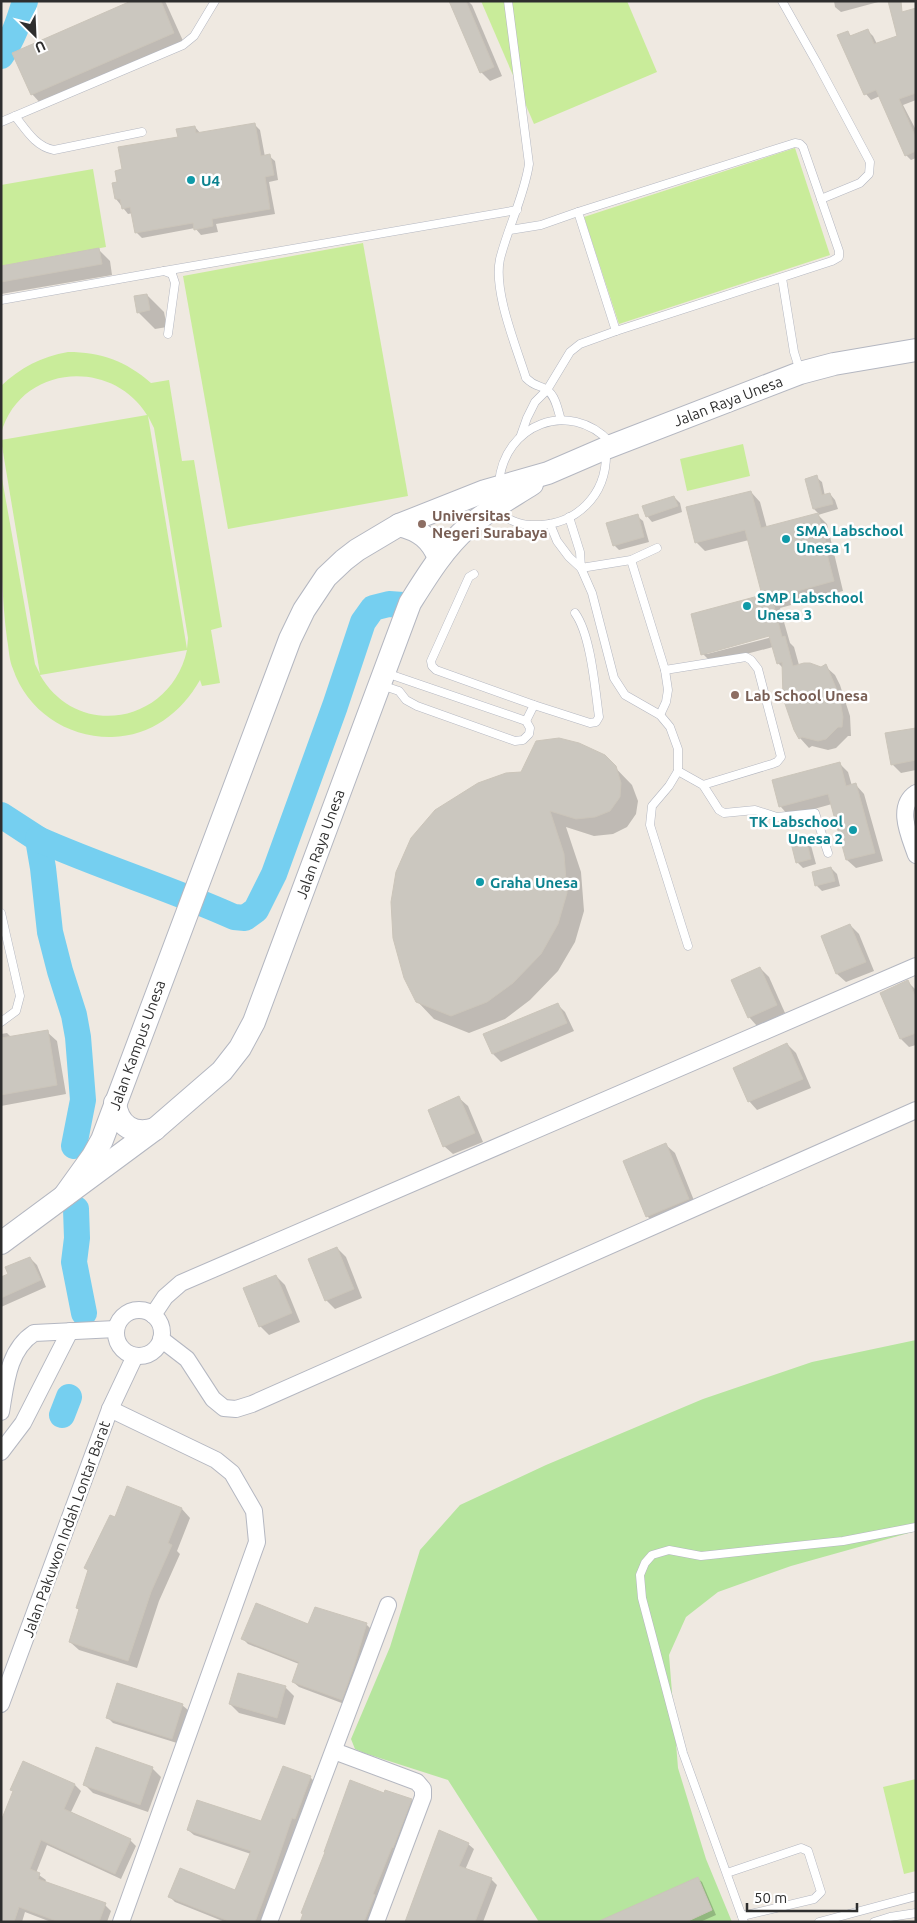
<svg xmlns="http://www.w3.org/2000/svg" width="917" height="1923" viewBox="0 0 917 1923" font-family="Ubuntu,sans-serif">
  <rect width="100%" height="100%" fill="#efe9e1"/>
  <path fill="#b6e59e" d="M916,1340V1531L791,1566L718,1592L686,1617L669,1655L678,1768L706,1859L732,1922H539L448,1780L364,1753L355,1749L351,1739L390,1647L420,1550L460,1505L546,1465L703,1399L812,1362Z"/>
  <g fill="#c9ec9a" fill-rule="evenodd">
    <path d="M481,1H627L657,72L534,124Z"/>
    <path d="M795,148L830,255L619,324L584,217Z"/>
    <path d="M93,169L106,247L1,266V185Z"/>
    <path d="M363,243L408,496L228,529L183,276Z"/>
    <path d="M68,352C101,352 126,361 151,383L169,380L182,461L194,460L222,627L211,630L220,683L202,686L200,680C181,713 151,736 112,737C68,738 27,711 13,669C9,660 9,649 7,639C0,585 1,528 1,473L35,664L40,674L1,440L147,415C111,357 19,365 1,434V386C21,367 41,357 68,352ZM148,416L154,428L188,638L187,649ZM187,650C171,723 78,741 40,675Z"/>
    <path d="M743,444L750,476L687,491L680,459Z"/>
    <path d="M916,1779V1871L904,1874L883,1787Z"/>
  </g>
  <g fill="#0003" fill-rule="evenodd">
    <path d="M134,1H165L184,43L42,105L32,94Z"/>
    <path d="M453,1H468L472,5L502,76L490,81L481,72Z"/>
    <path d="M834,1H882L841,12L835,7Z"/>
    <path d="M916,9V100L903,105L916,130V158L911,160L906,155L880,96L871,100L866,94L847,32L852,37L867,30L873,36L877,44L898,37Z"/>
    <path d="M254,124L260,130L265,157L269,156L275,161L278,180L269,182L275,214L216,224L218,232L201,235L195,228L142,238L136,232L133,213L128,214L116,199L118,183L124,170L195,127L201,134Z"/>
    <path d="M99,250L110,261L112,275L1,294V267Z"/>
    <path d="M147,295L164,312L167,327L155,329L138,312Z"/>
    <path d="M816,477L822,482L825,496L830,494L835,500L838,509L818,515L827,524L843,591L780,608L790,643L794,647L799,665L821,668L825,666L835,675L840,685L850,716L851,736H848L836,748L828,750L812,746L809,748L800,738L791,721L784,669L778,663L773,647L712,663L703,654L764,596L749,540L705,551L696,542L751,492L760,502L767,528L819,514L814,509L806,479ZM775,633L776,636L707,654V652Z"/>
    <path d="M674,497L680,503L682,512L652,522L647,516Z"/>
    <path d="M637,516L643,521L649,542L619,550L614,545Z"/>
    <path d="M916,729V770L901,773L892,764Z"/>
    <path d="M604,756L632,785L638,801L636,814L627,827L613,834L594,836L566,827L581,872L584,911L575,942L558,971L530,1000L505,1019L469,1033L434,1019L417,1001L522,774Z"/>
    <path d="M839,763L848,772L852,786L856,785L864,794L883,861L856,868L847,860L832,804L789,816L781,807L773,781Z"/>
    <path d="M805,836L810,842L816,864L803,868L797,862Z"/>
    <path d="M831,868L837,874L840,886L822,891L817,886Z"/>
    <path d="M850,925L859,934L874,971L846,982L837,974L822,937Z"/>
    <path d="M760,968L769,977L785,1013L757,1026L749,1017Z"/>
    <path d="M908,982L916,990V1045L909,1047L901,1039Z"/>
    <path d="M557,1004L565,1012L574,1031L501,1062L493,1054L485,1035Z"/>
    <path d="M47,1032L57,1041L66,1094L1,1106V1034L7,1033L12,1038Z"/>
    <path d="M787,1044L796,1053L811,1088L757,1110L749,1101Z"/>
    <path d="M459,1098L468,1106L483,1142L453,1154L444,1146Z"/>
    <path d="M666,1145L675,1153L697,1208L656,1225L647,1216Z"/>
    <path d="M337,1248L346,1257L362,1298L335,1309L326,1300Z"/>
    <path d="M30,1258L37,1265L46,1287L1,1307V1278L10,1274Z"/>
    <path d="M276,1276L285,1285L300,1322L269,1335L260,1326Z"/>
    <path d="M128,1488L182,1509L190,1518L177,1551L180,1554L159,1601L137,1668L79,1650L70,1642L80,1610L77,1607L89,1571L85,1568L116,1519Z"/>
    <path d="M366,1624L372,1630L347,1705L299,1687L293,1682L299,1664L248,1644L242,1638L309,1626Z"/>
    <path d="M285,1687L294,1696L285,1725L239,1713L230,1704Z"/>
    <path d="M182,1705L188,1710L177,1743L113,1723L107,1717Z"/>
    <path d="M152,1768L161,1777L148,1812L93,1793L84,1784Z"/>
    <path d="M310,1777L316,1783L263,1922H225L175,1902L170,1897L235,1891L251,1854L194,1835L188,1830L262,1823Z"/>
    <path d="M75,1785L81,1791L71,1812L130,1840L136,1846L121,1879L47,1845L36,1873L46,1880L45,1882L105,1905L111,1911L107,1922H51L25,1912L22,1922H1V1827Z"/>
    <path d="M411,1800L416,1806L372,1922H301Z"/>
    <path d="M468,1844L474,1849L465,1870L491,1879L497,1885L483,1922H406Z"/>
    <path d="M697,1878L702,1882L716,1915L700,1922H600Z"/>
  </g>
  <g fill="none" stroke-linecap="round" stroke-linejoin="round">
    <g stroke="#75cff0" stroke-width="26">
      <path d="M1,56C13,39 19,21 25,1"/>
      <path d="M1,815L38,839L43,868L50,932L60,971L74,1015L78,1037L83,1100L74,1146"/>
      <path d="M38,839C103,868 170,888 234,917L245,918L256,910L274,874L335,706L363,622L373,608L389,604L403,605"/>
      <path d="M76,1209L77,1238L74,1262L84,1313"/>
      <path d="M62,1415L69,1397"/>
    </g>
  </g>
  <g fill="#cbc7bf" stroke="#cbc5ba">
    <path d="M131,1H161L174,33L31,95L12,53Z"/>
    <path d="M449,1H466L494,67L480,73Z"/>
    <path d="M888,1H901L902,12L916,8V93L899,99L916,138V151L905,156L876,90L864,95L837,35L848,31L850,36L868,29L874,44L897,36Z"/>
    <path d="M255,123L261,156L270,154L274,175L265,177L270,209L212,219L213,226L194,230L193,223L135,233L130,207L122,209L120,199H115L112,183L117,182L115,171L122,169L118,147L178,137L176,129L195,126L196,133Z"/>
    <path d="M99,248L102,264L1,282V266Z"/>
    <path d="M147,294L150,310L137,313L134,296Z"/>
    <path d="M817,475L822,495L830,493L833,504L813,509L805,479Z"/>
    <path d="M751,491L761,528L818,513L827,546H825L834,581L772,598L782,637L785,636L793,666L804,663H810L821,667L826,664L839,695L843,717L842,727H838L826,739L818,741L802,737L799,739L794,730L783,698L782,662L777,664L769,636L701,655L691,614L762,595L745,530L695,543L686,507Z"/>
    <path d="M674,496L678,506L646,517L642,506Z"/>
    <path d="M638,514L644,537L613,546L606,523Z"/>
    <path d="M916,728V760L891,765L885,733Z"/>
    <path d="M559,738L579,743L605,755L616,766L621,783L620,797L610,811L595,817L576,819L550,811L564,854L567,893L558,924L541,954L513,983L487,1002L451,1016L416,1002L404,978L393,938L391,902L396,872L411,838L435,810L478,783L506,773L521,772L536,741Z"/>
    <path d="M840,762L846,786L856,783L875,853L846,860L828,794L779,807L772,780Z"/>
    <path d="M805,835L811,859L796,863L790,839Z"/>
    <path d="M831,867L835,881L815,886L812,872Z"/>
    <path d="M850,924L866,962L836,974L821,936Z"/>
    <path d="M760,967L777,1005L748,1018L731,980Z"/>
    <path d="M908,980L916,998V1033L900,1039L880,993Z"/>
    <path d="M558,1003L567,1023L492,1054L483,1034Z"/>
    <path d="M48,1030L57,1085L1,1095V1038Z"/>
    <path d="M787,1043L803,1079L748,1102L733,1068Z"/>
    <path d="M459,1096L475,1133L443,1147L428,1110Z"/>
    <path d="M666,1143L689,1199L646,1217L623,1161Z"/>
    <path d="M337,1247L354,1289L325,1301L308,1259Z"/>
    <path d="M30,1257L41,1280L1,1298V1277L8,1274L5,1267Z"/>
    <path d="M276,1275L292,1313L259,1327L243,1288Z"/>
    <path d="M127,1486L182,1508L168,1543L172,1545L151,1592L128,1661L69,1642L79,1609L76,1608L88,1570L84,1568L110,1515L115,1517Z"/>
    <path d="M256,1603L308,1624L315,1607L367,1623L354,1666L342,1700L292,1682L299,1662L241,1639Z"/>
    <path d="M238,1673L286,1686L277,1718L229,1704Z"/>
    <path d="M117,1683L183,1704L172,1739L106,1718Z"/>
    <path d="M96,1747L153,1767L140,1805L83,1785Z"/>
    <path d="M23,1761L75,1784L64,1809L131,1839L115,1874L41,1840L30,1869L40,1873L38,1879L106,1903L99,1922H59L19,1907L14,1922H1V1821L13,1791L10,1790Z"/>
    <path d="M283,1766L311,1776L295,1819L292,1818L273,1874L255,1922H231L168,1897L180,1868L235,1890L251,1851L187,1830L197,1800L261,1821Z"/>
    <path d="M350,1780L384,1793L385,1790L412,1799L393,1848L392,1847L382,1872L373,1894L375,1895L364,1922H300L303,1914L301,1913L325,1852H324Z"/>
    <path d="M439,1830L469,1843L459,1866L492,1878L475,1922H405Z"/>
    <path d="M698,1877L712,1910L686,1922H597Z"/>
  </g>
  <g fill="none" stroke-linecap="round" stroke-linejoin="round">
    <defs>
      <g id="lane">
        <path d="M508,1L529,164C524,197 508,227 500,259C493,291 516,346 526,378C536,388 539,384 547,390C556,396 558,411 561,420"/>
        <path d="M782,1L817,63L870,162L869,174L860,183L821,199"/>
        <path d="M15,116C26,130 36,147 54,150L142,132"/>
        <path d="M1,122L183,45L194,36L215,1"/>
        <path d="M795,143L800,144L803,147L839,251V257L832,261L616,331L578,212Z"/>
        <path d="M510,230L541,225L578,212"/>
        <path d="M164,271L517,210"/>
        <path d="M782,278L794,352L800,371"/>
        <path d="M1,300L164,271L172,274L175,283L168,334"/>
        <path d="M521,435L527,418L535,402L547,390L570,352L580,344L616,331"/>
        <path d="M499,483C504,424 569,399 610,442"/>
        <path d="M495,511C506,518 518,525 531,525C576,527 608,495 606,450"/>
        <path d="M569,517L580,552L581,568L631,560L657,548"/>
        <path d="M550,524L557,541L569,557L581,568L592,593L614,678L625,695L660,715L670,727L678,749V771L669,786L652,806L650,825L688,946"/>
        <path d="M631,560L665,670L668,690L666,702L660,715"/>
        <path d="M474,574L469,577L431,661L432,666L436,670L534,705L590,723L596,722L599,717C595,689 591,635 575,613"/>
        <path d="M665,670L746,657L751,660L758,669L781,757L777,762L772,764L703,785"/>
        <path d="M381,685L399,691L406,700L417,706L515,741L523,740L529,734L530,728L526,721L386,673"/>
        <path d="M526,721L534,705"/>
        <path d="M678,771L703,785L719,810L724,813L755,810L777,817L815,813L828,853"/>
        <path d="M1,913L20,996L16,1011L1,1022"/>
        <path d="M727,1873L801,1848L808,1851L821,1892L814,1899L742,1916"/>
        <path d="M744,1922L683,1753L642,1598L640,1575L645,1563L652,1555L669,1550L701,1556L843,1541L916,1527"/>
        <path d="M819,1922L916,1896"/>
        <path d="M874,1922L890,1917L916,1913"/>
      </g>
      <g id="street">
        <path d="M916,793C895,807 910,837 916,855"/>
        <circle cx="139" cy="1333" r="23"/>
        <path d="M153,1315L165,1297L181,1283L916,966"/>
        <path d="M161,1339L187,1359L213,1399L224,1408L236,1409L252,1404L916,1110"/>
        <path d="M110,1409L216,1460L232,1473L254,1511L257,1542L121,1922"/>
        <path d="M1,1412C6,1383 8,1350 34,1333L116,1329"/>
        <path d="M1,1452L23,1423L70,1331"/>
        <path d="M1,1704L110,1409L135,1356"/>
        <path d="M334,1751L417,1782L423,1789V1797L376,1922"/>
        <path d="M269,1922L388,1605"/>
      </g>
      <g id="secondary">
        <path d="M399,525C420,530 431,539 439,558"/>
        <path d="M115,1103C118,1126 134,1136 155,1129"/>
        <path d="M65,1195L93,1156L102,1140L290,639L304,610L326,577L344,560L357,550L399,525L485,491L548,473L606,448L800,373L834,364L916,350"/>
        <path d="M1,1243L155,1129L222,1071L240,1048L254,1022L410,603C427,576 444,548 468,527C488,510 510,498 532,484"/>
      </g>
    </defs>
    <use href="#lane" stroke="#b4b7c1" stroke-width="9"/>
    <use href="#street" stroke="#b4b7c1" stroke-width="18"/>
    <use href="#secondary" stroke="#b4b7c1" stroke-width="24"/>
    <use href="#lane" stroke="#fff" stroke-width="8"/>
    <use href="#street" stroke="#fff" stroke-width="16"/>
    <use href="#secondary" stroke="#fff" stroke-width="22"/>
  </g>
  <g fill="#0f9aa8" stroke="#fff" stroke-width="2">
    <circle cx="191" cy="180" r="5"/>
    <circle cx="786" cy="539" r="5"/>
    <circle cx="747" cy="606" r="5"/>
    <circle cx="853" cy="830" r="5"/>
    <circle cx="480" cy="882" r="5"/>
  </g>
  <g fill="#8d6e63" stroke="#fff" stroke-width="2">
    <circle cx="422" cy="524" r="5"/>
    <circle cx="735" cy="695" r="5"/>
  </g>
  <g text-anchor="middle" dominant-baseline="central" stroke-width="5" stroke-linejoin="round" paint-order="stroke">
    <g font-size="15" font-weight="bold" fill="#0d838f" stroke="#fff" text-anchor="start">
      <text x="201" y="180">U4</text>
      <text x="796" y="530">SMA Labschool<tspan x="796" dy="17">Unesa 1</tspan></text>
      <text x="757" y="597">SMP Labschool<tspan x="757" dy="17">Unesa 3</tspan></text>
      <text x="843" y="821" text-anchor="end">TK Labschool<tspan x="843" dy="17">Unesa 2</tspan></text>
      <text x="490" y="882">Graha Unesa</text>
    </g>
    <g font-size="15" fill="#2e2e2e" stroke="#fff">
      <text transform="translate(728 401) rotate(-21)">Jalan Raya Unesa</text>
      <text transform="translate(320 844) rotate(-70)">Jalan Raya Unesa</text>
      <text transform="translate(137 1045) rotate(-70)">Jalan Kampus Unesa</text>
      <text transform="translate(66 1529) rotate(-70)">Jalan Pakuwon Indah Lontar Barat</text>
    </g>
    <g font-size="15" font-weight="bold" fill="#785e54" stroke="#fff" text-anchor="start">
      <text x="432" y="515">Universitas<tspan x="432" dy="17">Negeri Surabaya</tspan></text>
      <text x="745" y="695">Lab School Unesa</text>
    </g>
  </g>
  <rect width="917" height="1923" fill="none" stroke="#2e2e2e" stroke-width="5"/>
  <g transform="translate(35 35) rotate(156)" stroke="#ffffff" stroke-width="4" paint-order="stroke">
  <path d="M0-4L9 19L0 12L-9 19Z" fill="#2e2e2e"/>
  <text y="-8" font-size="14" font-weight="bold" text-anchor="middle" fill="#2e2e2e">U</text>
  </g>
  <path d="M747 1903v8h110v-8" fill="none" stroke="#2e2e2e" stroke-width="2.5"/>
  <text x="754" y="1903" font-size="15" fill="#2e2e2e" stroke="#ffffff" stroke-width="4" paint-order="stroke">50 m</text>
</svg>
